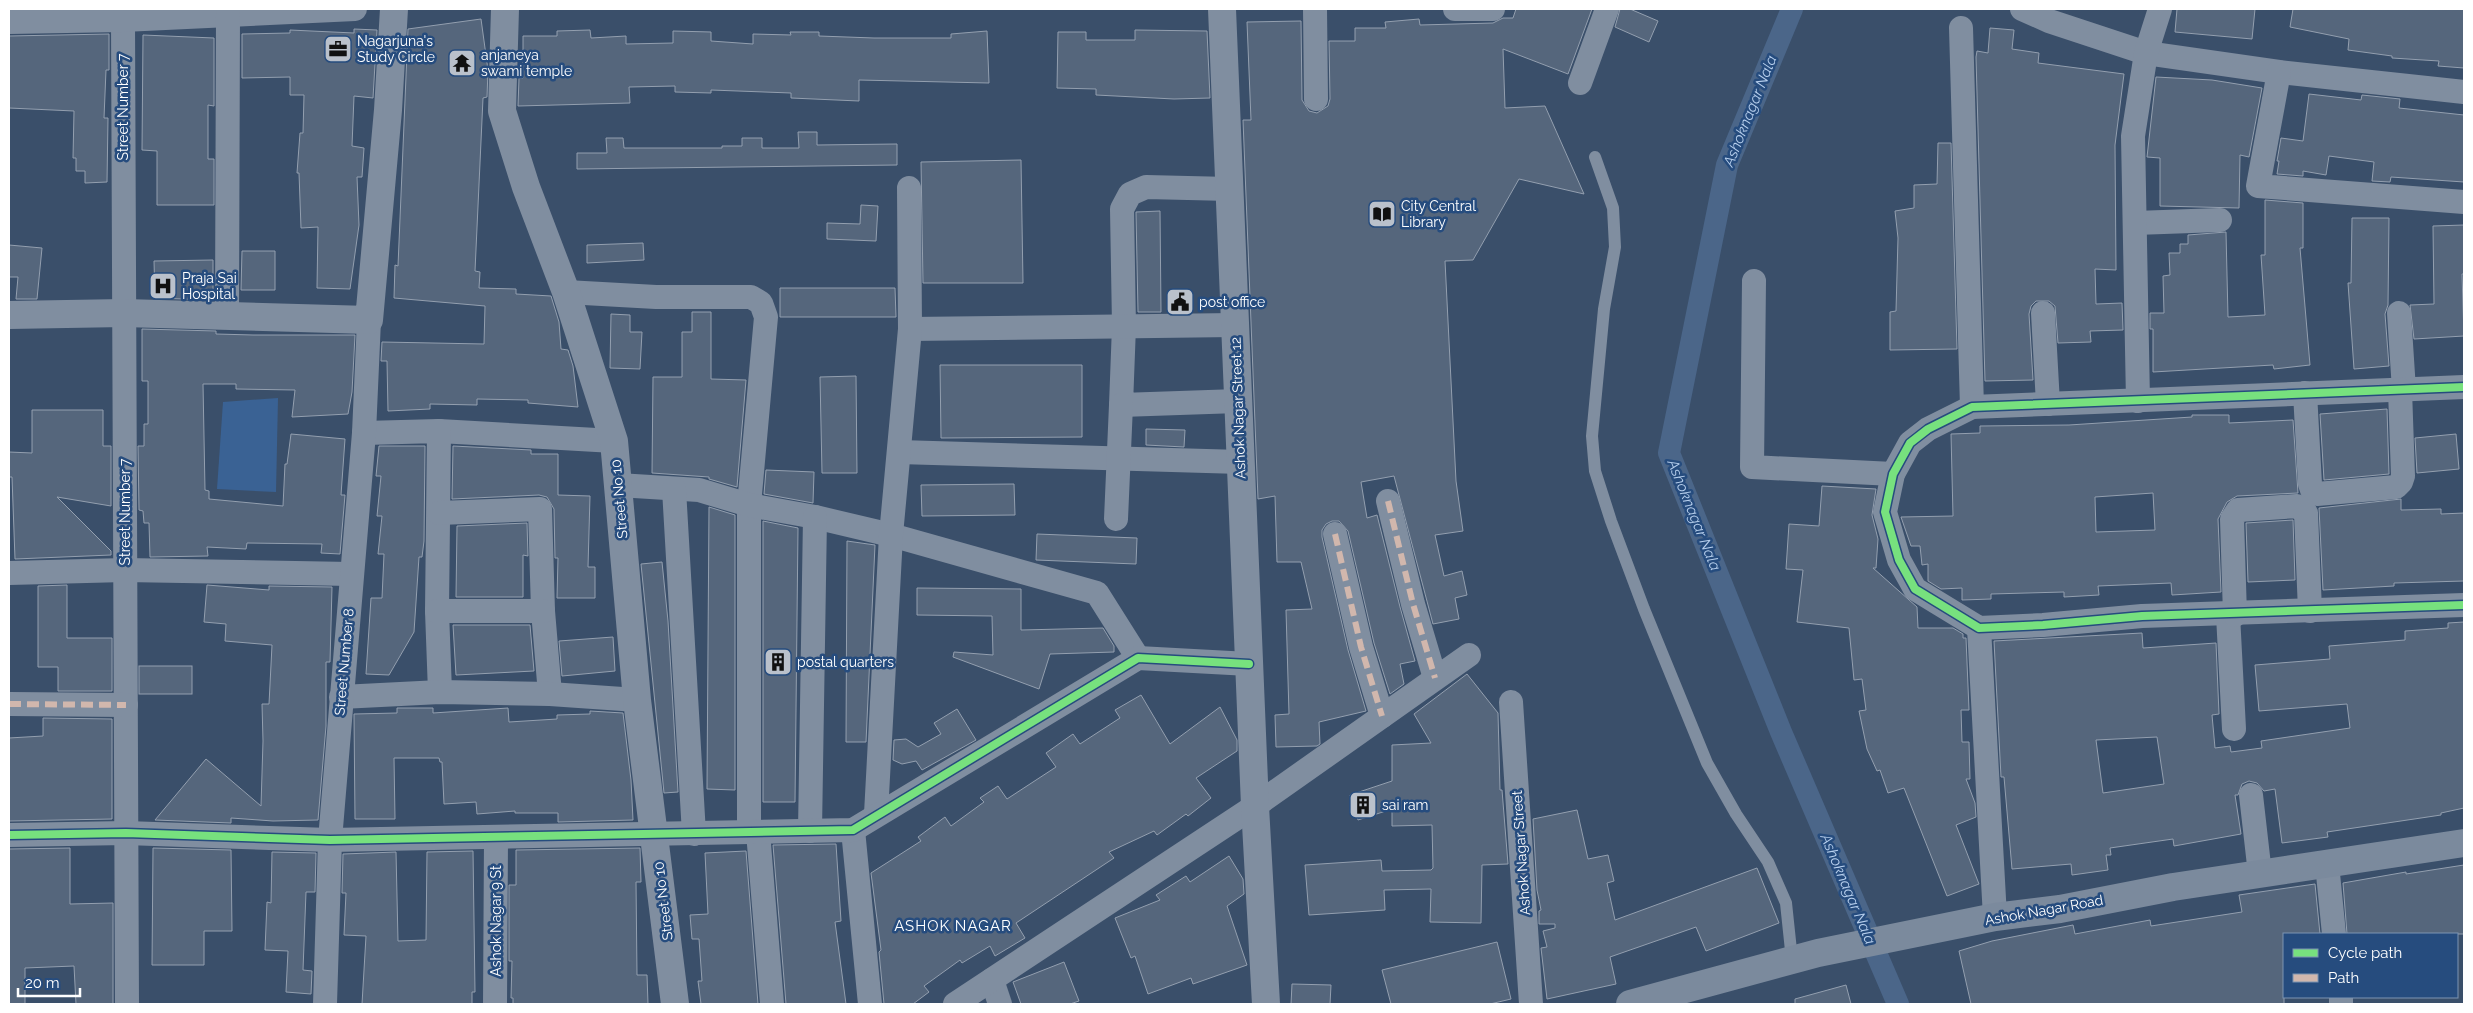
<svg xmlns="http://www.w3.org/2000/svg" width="2473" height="1013" viewBox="0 0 2473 1013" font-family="Raleway,sans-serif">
  <rect width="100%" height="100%" fill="#3a4f6a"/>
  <path fill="#3a6294" d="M278,398L276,492L217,489L223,402Z"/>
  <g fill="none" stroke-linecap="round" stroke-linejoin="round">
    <path stroke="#4b6689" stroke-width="22" d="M1792,9L1727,165L1669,453L1781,732L1898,1004"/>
  </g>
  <g fill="#55667c" stroke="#939faf" fill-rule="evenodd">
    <path d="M1516,9H1592L1568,74L1503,49L1505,108L1545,106L1584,194L1519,179L1473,260L1445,261L1456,481L1463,531L1435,535L1444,576L1462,571L1467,595L1455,598L1459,619L1433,624L1394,476L1361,482L1367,518L1377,515L1400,607L1415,661L1400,664L1404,684L1390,694L1374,643L1348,531L1339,521H1332L1326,524L1322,530V537L1348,650L1366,711L1319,722L1320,744L1317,746L1276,747L1275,715L1289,714L1286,610L1312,609L1301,562H1277L1275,496L1258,499L1243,120H1251L1247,22L1301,21L1302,100L1309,111L1317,113L1328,106L1330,99L1329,41H1355V28H1386L1385,22L1419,19L1420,25L1493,23L1503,18H1513Z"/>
    <path d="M1620,9H1630L1658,21L1649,42L1615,27Z"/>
    <path d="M2177,9H2255L2252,39L2175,32Z"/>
    <path d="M2293,9H2464V68L2438,66L2439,61L2392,58V56L2348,50L2349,39L2290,27Z"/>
    <path d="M481,19L488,70L487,97L483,98L475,271L480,272L479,288L516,289V294L551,296L559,322L561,349L568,350L573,366L578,407L528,403V400L477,399V405L430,404V409L388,411L387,361H381L382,342L484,344L485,306L394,298L395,265L398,266L408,29Z"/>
    <path d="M1990,28L2014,30L2012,49L2039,53L2038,63L2124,74L2115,145L2116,270L2095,269L2096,304L2122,303L2123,330L2090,331L2091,342L2058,343L2055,306L2049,301H2036L2031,306L2029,314L2033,380L1985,381L1976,57L1977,51L1988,53Z"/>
    <path d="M354,29L377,30L373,98L354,96L352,146L364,148L362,177H357L359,225L350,289L317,288L318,227L301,228L299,173H297L300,133H303L304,95H290V77L242,78V34L290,33V30L354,33Z"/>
    <path d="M590,30L591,38L626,36V44L673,43V31L711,32V41L753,44V34L791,35L790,32H819V36L874,38H951V34L987,31L989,83L859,80V101L791,98V93L711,90V93L675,92V86L629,87L630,103L518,106L519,78H523V36H557V31Z"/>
    <path d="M1135,30L1207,31L1210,98L1174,99L1096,95V89L1057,88L1058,32H1086V40H1135Z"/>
    <path d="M109,34V70H106L104,118H108L107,182L85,183V171H76V158H73L74,111L9,108V36Z"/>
    <path d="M143,35L214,38V106L208,105V159H214V205H157V151L142,150Z"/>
    <path d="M2156,77L2212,80L2262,88L2249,157L2240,155L2239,208L2160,206V158L2147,157Z"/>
    <path d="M2309,94L2361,100L2362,95L2400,99L2399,108L2464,115V182L2391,177L2390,182L2372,181L2374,162L2329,156L2326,175L2303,171V176L2277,174L2279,161H2277L2281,138L2303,141Z"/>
    <path d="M798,132H817V145L897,144V165L577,169V153H607L606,138H623L624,148H722V146H742V138H762V148H799Z"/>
    <path d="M1938,143H1951L1957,349L1890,350V312L1896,311L1898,238L1895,211L1914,208V185L1937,184Z"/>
    <path d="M1021,160L1023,283H923L921,162Z"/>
    <path d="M2265,200L2303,203V248H2300L2310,365L2274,369L2273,365L2153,372V329H2150V313H2164L2163,276L2170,275L2169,253H2180V244H2188V235L2226,232L2228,317L2265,315L2261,255H2265Z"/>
    <path d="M861,205L878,206L876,241L827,239V223L860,224Z"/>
    <path d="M1160,211L1161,312H1138L1136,212Z"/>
    <path d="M2352,218H2389L2388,305L2385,314L2389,366L2354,369L2348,283H2351Z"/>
    <path d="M2464,225V274H2462L2464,336L2414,339L2410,305L2434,304L2433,226Z"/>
    <path d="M643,243L644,260L587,263V245Z"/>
    <path d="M9,245L42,248L37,299H16L18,277H9Z"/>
    <path d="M242,251H275V290H241Z"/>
    <path d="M213,260V300L155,298L154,261Z"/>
    <path d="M780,288H895L896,317H780Z"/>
    <path d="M692,312H711V379L746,380L737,487L709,479V477L652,473L653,377H682V332H692Z"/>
    <path d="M611,314L630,315V332H642L640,369L610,368Z"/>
    <path d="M142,329L216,331V334L253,335H355L352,392L348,414L292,417L295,390L236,389V384H203L205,490L209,491V499L283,506L285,464H287L291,434L345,439L341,495H345L340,554L321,553L322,544L247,543L246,549L207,547L208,556L150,557L149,523H144L143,511L139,510L138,446H144V424H148V381H142Z"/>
    <path d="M940,365H1082V437L941,438Z"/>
    <path d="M856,376L857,473H822L820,377Z"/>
    <path d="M2387,409L2389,474L2324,480L2320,414Z"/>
    <path d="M32,410H103V446H111V506L57,497L111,551V555L15,559L12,477H9V452L32,453Z"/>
    <path d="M2192,415H2229V423L2293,420L2298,493L2237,496L2227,502L2218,519L2221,592L2172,595L2171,583L2098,586L2099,595L2064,597V592L1991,594V599L1962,600V588L1941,589L1928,581V564L1922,565L1920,546H1911L1901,517L1953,516L1951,434L1980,433V426L2069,425L2192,417ZM2153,493L2155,530L2096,532L2095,497Z"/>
    <path d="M1146,429L1185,430L1184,447L1146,445Z"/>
    <path d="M2456,434L2459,469L2417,473L2415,438Z"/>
    <path d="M379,446H425L424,541L422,557H419L414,632L389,675L366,674L371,598H382L384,554H378L382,516H377L381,476H376Z"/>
    <path d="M453,446L531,450V454H558V495L590,496L588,567H595V598H557L558,558H555L554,509L547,497L539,495L452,499Z"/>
    <path d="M766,470L814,472L813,503L764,494Z"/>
    <path d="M1014,484L1015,515L922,516L921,485Z"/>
    <path d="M1822,486L1876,489L1872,515L1878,539L1876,568H1873L1917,607L1918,628H1953L1963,634V638H1966L1969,710H1961L1962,742H1969L1970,779H1966L1975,803L1976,817L1956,825L1979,884L1947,896L1904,788L1888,793L1880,770L1877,771L1867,749L1859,711L1866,710L1862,679L1854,680L1849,628L1797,622L1803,570L1786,569L1789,524L1819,526Z"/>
    <path d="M2401,499V510L2441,509V514L2464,513V581L2394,583V586L2323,590L2319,508Z"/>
    <path d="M709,507L735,515V790L707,789Z"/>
    <path d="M2293,520L2295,580L2248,582L2246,523Z"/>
    <path d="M763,521L798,528L795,802H763Z"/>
    <path d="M527,523L528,556L523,555V597H456L457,526Z"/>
    <path d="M1037,534L1137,538L1136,564L1036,560Z"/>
    <path d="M847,541L875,545L866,742H846Z"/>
    <path d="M662,562L668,621L678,792L664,793L641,564Z"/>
    <path d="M67,585V638H112V691H58V667H38V586Z"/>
    <path d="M207,585L269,590V586L332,587L330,662H326V726L318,820L273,821L231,818V823L155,820L206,759L261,806L263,741L262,704H269L272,645L225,641L226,624L204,622Z"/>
    <path d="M917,588L1021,589V630L1103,628L1114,646V652L1050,654L1039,689L953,657L954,652L993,655L992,616L917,615Z"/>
    <path d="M2464,622V808L2441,813V815L2327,832L2328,837L2282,843L2275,789L2264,791L2257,783L2249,781L2242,784L2238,795H2235L2241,834L2174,846L2173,839L2110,848L2111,855H2106L2108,870L2072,875L2071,864L2012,869L2004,777H2001L1994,641L2142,633L2143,648L2216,643L2219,714L2212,715L2215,748L2230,746L2231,752L2262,748L2261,741L2350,728L2347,704L2259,711L2255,665L2330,659L2329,646L2405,640V631L2448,628V623ZM2157,737L2164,784L2103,793L2096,740Z"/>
    <path d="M453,625H530L534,671L456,675Z"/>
    <path d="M613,637L615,671L562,676L559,641Z"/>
    <rect x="139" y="666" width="53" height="28"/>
    <path d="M1467,674L1498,713L1500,790H1502L1508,864L1482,865L1481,923L1430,922L1431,889L1384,890L1385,910L1309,915L1305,865L1381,860L1382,871L1431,870L1433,868L1432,825L1392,826V809L1358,820L1350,795L1392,781V745L1431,743L1414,714Z"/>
    <path d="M1141,695L1170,744L1220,707L1237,740V751L1196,778L1211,798L1188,816L1186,814L1157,835L1154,831L1109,852L1114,858L1016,923L1025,938L995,956L990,946L962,963L960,960L924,986L929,992L913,1004H884L879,952L881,950L871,873L921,841L918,837L945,817L951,826L984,802L980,798L998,786L1007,799L1056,767L1046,753L1073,734L1080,744L1120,718L1115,710Z"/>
    <path d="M397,708H433V713L508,708L509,722L557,719V715L590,714V711L623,713L631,780L633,820L558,822V813H515V811L477,814L476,802L444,804L442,762H440L439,758H394L395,819H355L354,714L397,713Z"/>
    <path d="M957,709L976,740L922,770L916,761L902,764L893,760L894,740L906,739L918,747L941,734L934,723Z"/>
    <path d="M43,718L112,719V819L9,821V738L43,736Z"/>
    <path d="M1577,810L1588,859L1608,855L1614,881L1607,883L1615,920L1757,868L1779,923L1706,951L1696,927L1610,957L1616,984L1547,999L1541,948L1547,947L1543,931L1555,928V924H1539V911L1541,910L1537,890L1533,819Z"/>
    <path d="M836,844L841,921L835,922L846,1004H786L773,845Z"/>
    <path d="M70,848V904L113,903V1004H76L74,966L25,968V1004H9V849Z"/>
    <path d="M153,848L231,850L232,931H204V965H152Z"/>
    <path d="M640,848L641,882H636L637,975H647L648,1004H513V998H511L512,961H509V885H516V850Z"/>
    <path d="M473,851L475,992H472V1004H362L366,936L344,935L346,893H342L343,854L396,852L398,941L426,940L427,852Z"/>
    <path d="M746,851L758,1004H701L698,981H702L699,939H692L690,915L708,914L705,853Z"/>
    <path d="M272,852L316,853L315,892H306L303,970L312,971L311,994L286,992L288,951L265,950L267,902L271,903Z"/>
    <path d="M1229,856L1243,879L1244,894L1227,906L1247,965L1193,984L1191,978L1148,994L1135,956L1131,958L1115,918L1160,900L1156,895L1186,876L1190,882Z"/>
    <path d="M2464,865V934H2347L2343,883L2406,872V874Z"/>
    <path d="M2315,884L2320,934H2284V1004H1971L1959,951L1992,941L2073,925L2075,934L2150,920L2151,926L2242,912L2239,895Z"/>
    <path d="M1497,942L1511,999L1490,1004H1391L1382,970Z"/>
    <path d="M1064,962L1079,1001L1070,1004H1021L1013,982Z"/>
    <path d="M1292,984L1331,985L1330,1004H1291Z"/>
    <path d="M1846,985L1851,1004H1795V999Z"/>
  </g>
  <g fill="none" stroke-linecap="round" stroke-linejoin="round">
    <path stroke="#808ea0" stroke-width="12" d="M1595,157L1613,208L1615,247L1604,309L1592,436L1595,471L1611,521L1644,609L1707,763L1736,814L1768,862L1786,903L1792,960"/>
    <g stroke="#808ea0" stroke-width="24">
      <path d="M1315,9L1316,99"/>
      <path d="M1455,9H1493"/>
      <path d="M2022,9L2049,21L2146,53L2279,72L2464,92"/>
      <path d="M123,20L127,1004"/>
      <path d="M9,22L123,20L355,9"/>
      <path d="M1961,28L1972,407"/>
      <path d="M2279,72L2258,186L2464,202"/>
      <path d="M1580,83L1607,9"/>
      <path d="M1230,189L1146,187L1130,194L1122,209L1124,326L1121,405L1238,401"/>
      <path d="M2135,223L2220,220"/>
      <path d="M1754,281L1752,467L1893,474"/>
      <path d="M566,292L656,297H751L761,303L766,317L749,505V832"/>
      <path d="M2043,313L2048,404"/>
      <path d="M2399,313L2404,390"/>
      <path d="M227,316L228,15"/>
      <path d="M910,329L1235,325"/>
      <path d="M2464,387L1972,407L1928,429L1910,443L1893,474L1885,512L1899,560L1915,589L1979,628L2043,625L2142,616L2464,605"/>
      <path d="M2305,393L2310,484L2312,490L2317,494L2396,487L2401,482L2403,476L2400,390"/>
      <path d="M2138,401L2133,136L2146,53L2160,9"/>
      <path d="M439,431L614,441"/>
      <path d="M364,433L439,431L437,611L440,692"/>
      <path d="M899,452L1241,462"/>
      <path d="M618,485L699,490L749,505L815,517L891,535L1097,593L1138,658"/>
      <path d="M674,489L694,834"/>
      <path d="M1388,501L1413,604L1435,678"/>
      <path d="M439,513L540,509L543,611L550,694"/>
      <path d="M1116,519L1121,405"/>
      <path d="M1335,534L1361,647L1382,716"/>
      <path d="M9,573L125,570L351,574"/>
      <path d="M437,611H543"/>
      <path d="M2228,615L2234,729"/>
      <path d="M2235,615L2232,519L2238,510L2297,506L2306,513L2310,611"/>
      <path d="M1979,628L1995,917"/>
      <path d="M341,697L440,692L550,694L637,700"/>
      <path d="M1511,702L1531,1004"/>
      <path d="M9,704L126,705"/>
      <path d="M2251,795L2260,874"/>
      <path d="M876,814L891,535L910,329L909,188"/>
      <path d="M853,830L870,1004"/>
      <path d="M810,831L815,517"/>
      <path d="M758,832L772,1004"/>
      <path d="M9,835L126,833L330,840L853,830L1138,658L1249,664"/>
      <path d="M2327,864L2334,934"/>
      <path d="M992,980L1000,1004"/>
      <path d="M2341,997V1004"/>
      <path d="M325,1004L330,840L364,433L369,320"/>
      <path d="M495,1004L496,838"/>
      <path d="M955,1004L1255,806L1469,655"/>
    </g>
    <g stroke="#808ea0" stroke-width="28">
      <path d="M505,9L502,111L526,187L566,292L614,441L637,700L675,1004"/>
      <path d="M1222,9L1255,806L1266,1004"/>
      <path d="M9,315L124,313L369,320L388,110L394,9"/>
    </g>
    <path stroke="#7b8a9d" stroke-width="28" d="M1630,1004L1818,953L1995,917L2060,909L2173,887L2464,843"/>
    <g stroke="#d1b7ad" stroke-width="6" stroke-dasharray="12 6" stroke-linecap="butt">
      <path d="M1388,501L1413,604L1435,678"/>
      <path d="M1335,534L1361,647L1382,716"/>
      <path d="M9,704L126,705"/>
    </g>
    <defs>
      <g id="cycleway">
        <path d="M2464,387L1972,407L1928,429L1910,443L1893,474L1885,512L1899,560L1915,589L1979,628L2043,625L2142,616L2464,605"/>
        <path d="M9,835L126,833L330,840L853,830L1138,658L1249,664"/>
      </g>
    </defs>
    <use href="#cycleway" stroke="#264c7e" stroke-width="11"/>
    <use href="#cycleway" stroke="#77e17e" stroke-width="8"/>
  </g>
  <defs>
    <symbol id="office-square" viewBox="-11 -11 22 22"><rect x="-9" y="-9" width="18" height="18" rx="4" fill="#bac1cb" stroke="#264c7e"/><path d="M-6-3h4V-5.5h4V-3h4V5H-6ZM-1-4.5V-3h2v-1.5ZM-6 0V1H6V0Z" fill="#111"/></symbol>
    <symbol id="temple-square" viewBox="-11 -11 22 22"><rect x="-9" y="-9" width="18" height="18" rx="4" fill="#bac1cb" stroke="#264c7e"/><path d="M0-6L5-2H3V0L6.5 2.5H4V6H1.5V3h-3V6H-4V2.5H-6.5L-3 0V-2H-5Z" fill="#111"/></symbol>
    <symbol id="library-square" viewBox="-11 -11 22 22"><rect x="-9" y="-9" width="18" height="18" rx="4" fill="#bac1cb" stroke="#264c7e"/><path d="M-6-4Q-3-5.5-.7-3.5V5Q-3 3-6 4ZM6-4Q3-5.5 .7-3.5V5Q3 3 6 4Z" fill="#111"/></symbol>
    <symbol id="hospital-square" viewBox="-11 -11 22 22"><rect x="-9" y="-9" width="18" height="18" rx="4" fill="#bac1cb" stroke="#264c7e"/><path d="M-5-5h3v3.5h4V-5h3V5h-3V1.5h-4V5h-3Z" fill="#111"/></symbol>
    <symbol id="civic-square" viewBox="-11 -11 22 22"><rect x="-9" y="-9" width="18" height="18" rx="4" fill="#bac1cb" stroke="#264c7e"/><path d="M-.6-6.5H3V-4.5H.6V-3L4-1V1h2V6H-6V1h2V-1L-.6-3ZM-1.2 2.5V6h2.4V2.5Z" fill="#111"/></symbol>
    <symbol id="building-square" viewBox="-11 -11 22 22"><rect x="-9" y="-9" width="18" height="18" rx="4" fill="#bac1cb" stroke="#264c7e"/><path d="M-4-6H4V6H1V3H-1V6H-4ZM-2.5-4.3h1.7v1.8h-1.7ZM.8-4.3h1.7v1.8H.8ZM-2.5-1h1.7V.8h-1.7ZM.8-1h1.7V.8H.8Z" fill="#111"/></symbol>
  </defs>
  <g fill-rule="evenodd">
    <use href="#office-square" x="322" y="33" width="32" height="32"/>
    <use href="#temple-square" x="446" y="47" width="32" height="32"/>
    <use href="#library-square" x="1366" y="198" width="32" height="32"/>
    <use href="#hospital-square" x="147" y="270" width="32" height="32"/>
    <use href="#civic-square" x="1164" y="286" width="32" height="32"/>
    <use href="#building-square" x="762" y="646" width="32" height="32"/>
    <use href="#building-square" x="1347" y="789" width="32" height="32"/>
  </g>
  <g text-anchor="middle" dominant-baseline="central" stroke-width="5" stroke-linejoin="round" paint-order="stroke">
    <g font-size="14" fill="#fff" stroke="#264c7e" text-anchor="start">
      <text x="357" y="41">Nagarjuna's<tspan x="357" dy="16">Study Circle</tspan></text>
      <text x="481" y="55">anjaneya<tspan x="481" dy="16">swami temple</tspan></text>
      <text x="1401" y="206">City Central<tspan x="1401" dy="16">Library</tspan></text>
      <text x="182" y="278">Praja Sai<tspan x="182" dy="16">Hospital</tspan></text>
      <text x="1199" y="302">post office</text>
      <text x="797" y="662">postal quarters</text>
      <text x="1382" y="805">sai ram</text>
    </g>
    <g font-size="14" fill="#fff" stroke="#264c7e">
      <text transform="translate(123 107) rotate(-90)">Street Number 7</text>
      <text transform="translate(1238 408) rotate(-92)">Ashok Nagar Street 12</text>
      <text transform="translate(619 499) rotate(-95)">Street No 10</text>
      <text transform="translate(125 512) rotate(-90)">Street Number 7</text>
      <text transform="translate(344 662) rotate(-85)">Street Number 8</text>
      <text transform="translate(1521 853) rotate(-94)">Ashok Nagar Street</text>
      <text transform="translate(663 901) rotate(-97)">Street No 10</text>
      <text transform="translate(2044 910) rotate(-10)">Ashok Nagar Road</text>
      <text transform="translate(496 921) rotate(-90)">Ashok Nagar 9 St</text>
    </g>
    <g font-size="15" font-style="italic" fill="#b7cfed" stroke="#264c7e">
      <text transform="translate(1750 111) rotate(-68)">Ashoknagar Nala</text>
      <text transform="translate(1694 515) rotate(68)">Ashoknagar Nala</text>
      <text transform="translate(1848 889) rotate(67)">Ashoknagar Nala</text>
    </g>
    <g font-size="15" letter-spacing="1" fill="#fff" stroke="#264c7e">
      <text x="953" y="926">ASHOK NAGAR</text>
    </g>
  </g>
  <rect width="2473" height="1013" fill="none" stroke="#ffffff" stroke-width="20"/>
  <rect x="2283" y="933" width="175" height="65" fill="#264c7e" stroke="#7d94b2"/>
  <rect x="2293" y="949" width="25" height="8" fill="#77e17e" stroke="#7d94b2"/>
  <text x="2328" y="958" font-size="15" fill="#ffffff">Cycle path</text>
  <rect x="2293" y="974" width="25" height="8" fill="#d1b7ad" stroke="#7d94b2"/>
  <text x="2328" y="983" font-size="15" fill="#ffffff">Path</text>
  <path d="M18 988v8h62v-8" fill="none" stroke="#ffffff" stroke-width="2.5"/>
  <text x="25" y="988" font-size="15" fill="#ffffff" stroke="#264c7e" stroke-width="4" paint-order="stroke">20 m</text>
</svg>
